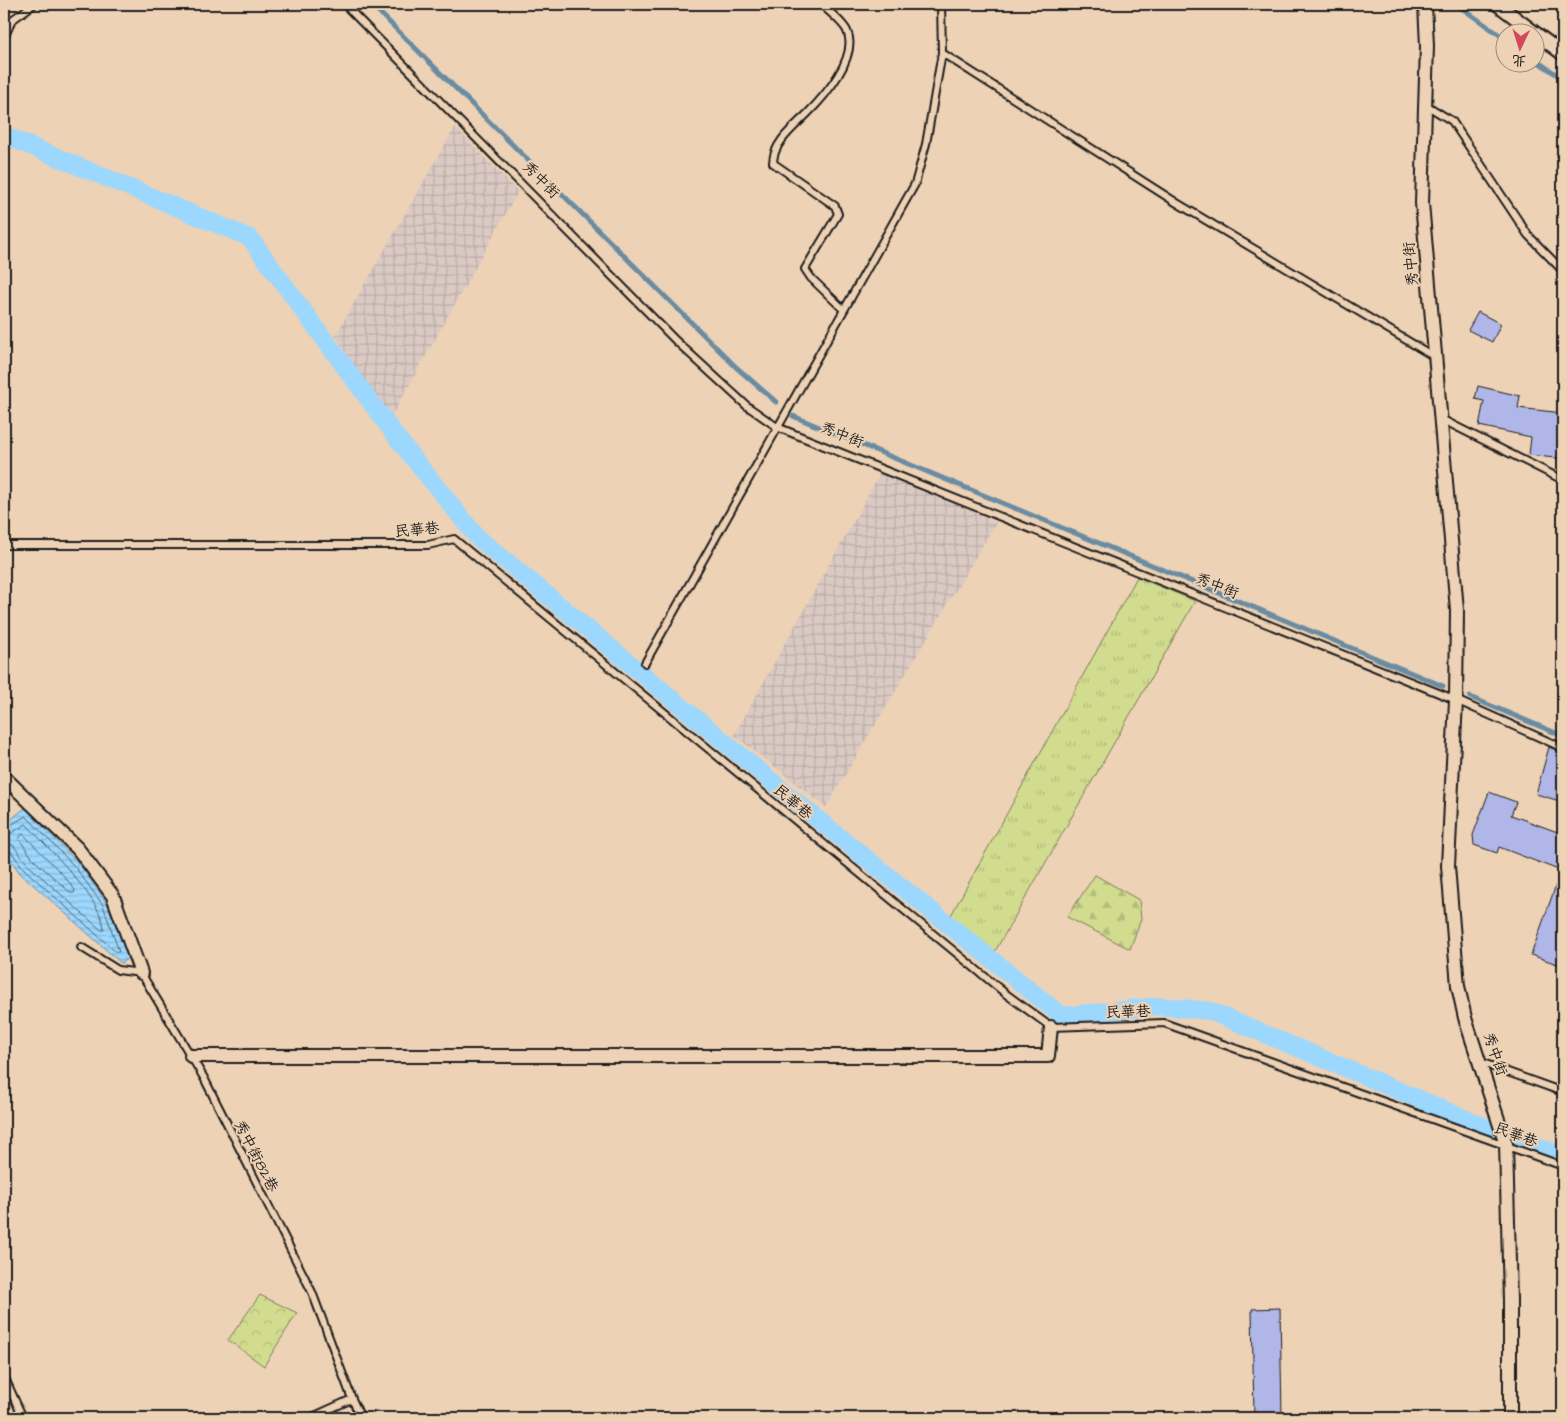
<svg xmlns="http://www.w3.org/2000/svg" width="1567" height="1422" viewBox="0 0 1567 1422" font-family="'Architects Daughter','LXGW WenKai TC',sans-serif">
  <defs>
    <pattern id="industrial-grid" width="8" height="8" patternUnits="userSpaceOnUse" patternTransform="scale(1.25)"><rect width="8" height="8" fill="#dbcac4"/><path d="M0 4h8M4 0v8" fill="none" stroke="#bbada8"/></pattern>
    <pattern id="grass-tufts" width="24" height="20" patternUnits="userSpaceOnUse" patternTransform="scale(1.25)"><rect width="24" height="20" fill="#d1dc8f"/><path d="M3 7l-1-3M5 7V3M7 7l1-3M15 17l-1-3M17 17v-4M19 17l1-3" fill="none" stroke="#b3bc7b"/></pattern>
    <pattern id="forest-firs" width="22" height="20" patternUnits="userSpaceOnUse" patternTransform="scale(1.25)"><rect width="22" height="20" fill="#d1dc8f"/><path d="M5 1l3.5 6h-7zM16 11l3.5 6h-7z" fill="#b3bc7b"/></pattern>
    <pattern id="park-crowns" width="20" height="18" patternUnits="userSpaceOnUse" patternTransform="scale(1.25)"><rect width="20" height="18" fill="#d1dc8f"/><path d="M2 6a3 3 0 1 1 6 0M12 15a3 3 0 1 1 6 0" fill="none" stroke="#b3bc7b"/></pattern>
    <pattern id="water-rules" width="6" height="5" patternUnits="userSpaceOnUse" patternTransform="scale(1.25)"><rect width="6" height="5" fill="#9cd7fd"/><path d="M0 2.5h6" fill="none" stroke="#86b8d8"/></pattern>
  </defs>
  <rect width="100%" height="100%" fill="#eed2b5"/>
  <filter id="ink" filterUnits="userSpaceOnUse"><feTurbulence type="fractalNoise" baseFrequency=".02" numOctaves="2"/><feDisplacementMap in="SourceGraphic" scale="10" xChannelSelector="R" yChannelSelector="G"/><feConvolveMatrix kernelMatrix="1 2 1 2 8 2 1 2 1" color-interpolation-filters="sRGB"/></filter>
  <g filter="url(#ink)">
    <g fill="url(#industrial-grid)">
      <path d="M455,127L518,192L389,421L335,336Z"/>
      <path d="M882,470L996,523L826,807L734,735Z"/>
    </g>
    <path fill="url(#grass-tufts)" stroke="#767c56" d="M1137,577L1195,601L994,953L950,917Z"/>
    <path fill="url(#forest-firs)" stroke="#767c56" d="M1095,875L1139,900L1141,919L1130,949L1067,917Z"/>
    <path fill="url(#park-crowns)" stroke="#767c56" d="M260,1295L297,1313L264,1366L228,1340Z"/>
    <path fill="url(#water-rules)" stroke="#698ca3" d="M25,808L79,864L107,903L128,958L121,963L20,873L4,850V825Z"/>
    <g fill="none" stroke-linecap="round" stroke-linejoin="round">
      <g stroke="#4f6776" stroke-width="1">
        <path d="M4,829L26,816L75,867L103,905L119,952H116L24,869L9,849L4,848"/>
        <path d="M23,834L64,876L75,890L74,893H71L34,860L19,839Z"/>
        <path d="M4,835L10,834L26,824C46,846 104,901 104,930H101L28,865L13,845L4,842"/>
      </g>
      <g stroke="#698ca3" stroke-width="5">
        <path d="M371,4L736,367L776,402"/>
        <path d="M1456,4L1504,38"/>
        <path d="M1534,59L1563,79"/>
        <path d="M793,416L1443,686"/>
        <path d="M1470,697L1563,736"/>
      </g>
      <path stroke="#9cd7fd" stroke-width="18" d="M4,135L250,238L397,438L477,537L815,817L1062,1016L1159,1006L1210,1011L1478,1124L1563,1156"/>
    </g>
    <g fill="#b0b6e7" stroke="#1c1c1c">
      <path d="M1478,312L1501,324L1492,342L1468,330Z"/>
      <path d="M1478,386L1520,396L1518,408L1563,413V459L1529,455L1531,437L1479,426L1484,401L1475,399Z"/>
      <path d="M1549,747L1563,753V802L1536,794Z"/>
      <path d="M1489,792L1516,802L1511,815L1563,834V966L1531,955L1561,871L1499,847L1497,853L1474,845L1473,835Z"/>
      <path d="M1280,1308L1282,1418H1254L1252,1309Z"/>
    </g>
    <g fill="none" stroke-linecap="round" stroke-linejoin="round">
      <defs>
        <g id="service">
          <path d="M344,4L676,341L747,406L777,427L1456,700L1563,748"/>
          <path d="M821,4C828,11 843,22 847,31C859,57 824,97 807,114C794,127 773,143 773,163L835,206L838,214L805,269L811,278L843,309"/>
          <path d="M4,38L12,20L34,4"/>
          <path d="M942,53L1177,203L1433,356L1434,354"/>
          <path d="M1426,105L1452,121L1528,235L1563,271"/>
          <path d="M1441,419L1563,480"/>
          <path d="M4,545H428L454,539L1006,994L1051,1027L1164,1023L1563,1166"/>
          <path d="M645,663L915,184L926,144L942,53L941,4"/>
          <path d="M81,947L118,970L141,973L204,1078L312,1292L352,1399L361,1418"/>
          <path d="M1480,1062L1563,1092"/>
          <path d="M4,1376L23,1418"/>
          <path d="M310,1418L352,1399"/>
        </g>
        <g id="minor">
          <path d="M1425,4L1427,46L1422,203L1457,610L1456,700L1448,866L1458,986L1465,1018L1506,1144L1510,1300V1418"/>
          <path d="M1497,4L1563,54"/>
          <path d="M4,777L78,849L113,896L141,973"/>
          <path d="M191,1056H1048L1051,1027"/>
        </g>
      </defs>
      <use href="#service" stroke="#1c1c1c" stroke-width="10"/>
      <use href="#minor" stroke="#1c1c1c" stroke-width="16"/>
      <use href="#service" stroke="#eed2b5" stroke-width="6"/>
      <use href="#minor" stroke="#eed2b5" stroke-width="12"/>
    </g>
  </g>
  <g text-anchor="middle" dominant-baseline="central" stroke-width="4" stroke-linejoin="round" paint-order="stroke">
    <g font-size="15" fill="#1c1c1c" stroke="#eed2b5">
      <text transform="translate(541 180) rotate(45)">秀中街</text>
      <text transform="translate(1411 264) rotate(-95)">秀中街</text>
      <text transform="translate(842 435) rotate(22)">秀中街</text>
      <text transform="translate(417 530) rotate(-5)">民華巷</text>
      <text transform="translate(1217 586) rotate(22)">秀中街</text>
      <text transform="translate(793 802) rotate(40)">民華巷</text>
      <text transform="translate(1128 1012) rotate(-2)">民華巷</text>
      <text transform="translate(1495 1054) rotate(71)">秀中街</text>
      <text transform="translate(1516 1135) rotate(20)">民華巷</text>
      <text transform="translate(256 1156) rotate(63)">秀中街82巷</text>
    </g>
  </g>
  <rect width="1567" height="1422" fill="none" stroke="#eed2b5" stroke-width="20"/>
  <rect x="10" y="10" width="1547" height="1402" fill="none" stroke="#1c1c1c" stroke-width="2" filter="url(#ink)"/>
  <g transform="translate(1520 48) rotate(184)"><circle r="24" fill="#eed2b5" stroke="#9a8978"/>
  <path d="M0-4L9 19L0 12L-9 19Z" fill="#d1495b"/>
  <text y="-8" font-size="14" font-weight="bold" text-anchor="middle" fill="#1c1c1c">北</text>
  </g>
</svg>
